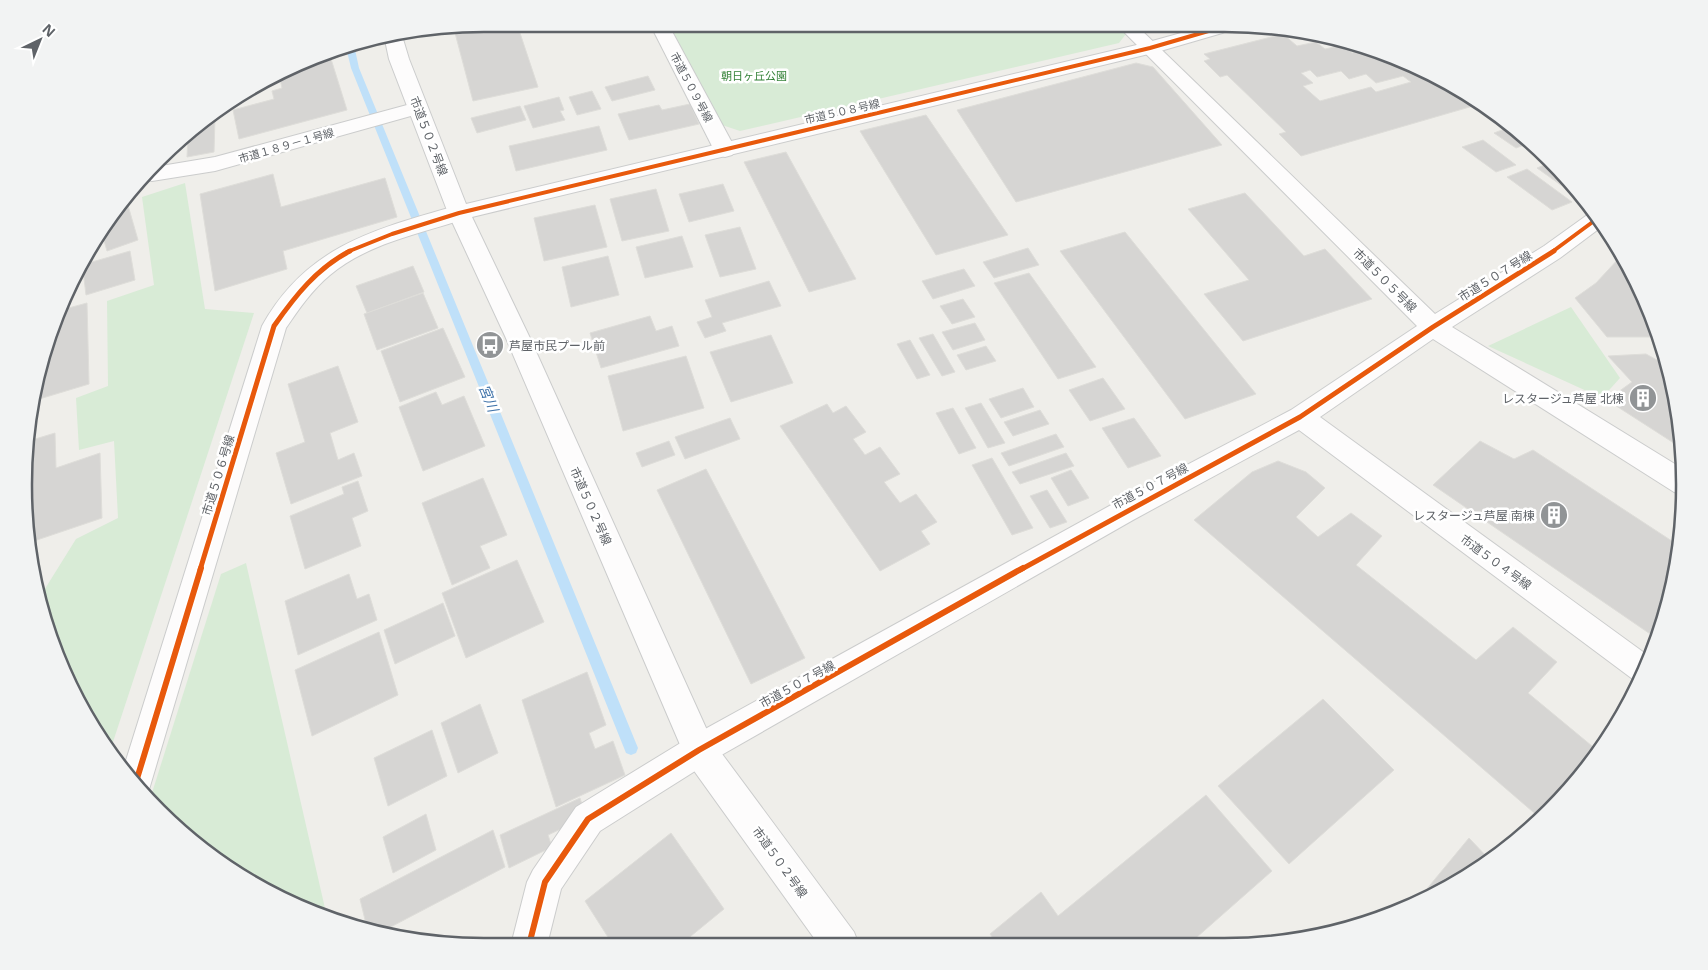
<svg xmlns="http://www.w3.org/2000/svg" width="1708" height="970" viewBox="0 0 1708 970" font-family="'Noto Sans','Noto Sans JP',sans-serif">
  <rect width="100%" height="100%" fill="#efeeea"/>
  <g fill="#d8ebd6">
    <path d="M669,24L1117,25L1126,34L1119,43L740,131L722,125Z"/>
    <path d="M185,183L205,309L254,313L110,751L59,661L43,592L76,539L118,518L114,441L79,450L76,398L108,386L107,301L154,285L142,197Z"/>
    <path d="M1571,307L1620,378L1602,398L1488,346Z"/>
    <path d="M246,563L327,917L229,869L151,796L221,574Z"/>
  </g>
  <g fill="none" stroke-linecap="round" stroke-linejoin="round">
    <path fill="#bfe0f9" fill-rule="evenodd" d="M354,45L359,68L638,748L636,753L631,755L626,753L624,748L351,68L346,47Z"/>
  </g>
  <g fill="#d6d5d3" stroke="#deddd9" fill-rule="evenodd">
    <path d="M485,24H517L538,87L473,101L454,29Z"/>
    <path d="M1283,34L1297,46L1316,42L1325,49L1343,45L1352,53L1370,48L1375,52H1378L1447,86L1473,106L1301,156L1279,134L1286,132L1227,75L1220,77L1204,61L1210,59L1204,54ZM1310,70L1317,77L1341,71L1349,79L1366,74L1376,83L1403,76L1411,82L1376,92L1371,87L1320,101L1303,86L1313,83L1301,73Z"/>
    <path d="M331,59L347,110L239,139L233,110L274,99L272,91L282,88L280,79L304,66Z"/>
    <path d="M1136,63L1153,67L1222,145L1016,202L957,110Z"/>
    <path d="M648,76L655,90L612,101L605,87Z"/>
    <path d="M592,91L601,109L577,115L569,97Z"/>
    <path d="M559,97L564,110L560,111L565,120L533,128L524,106Z"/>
    <path d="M690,104L699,124L629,140L618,114L659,105L662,110Z"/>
    <path d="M520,106L526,120L477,133L471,118Z"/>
    <path d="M926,115L1008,235L936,255L860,131Z"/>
    <path d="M215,117L214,152L187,157L188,136L204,119Z"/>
    <path d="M599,126L607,150L516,171L509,146Z"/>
    <path d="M1510,127L1530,143L1516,148L1494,133Z"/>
    <path d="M1483,140L1516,165L1496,172L1462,147Z"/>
    <path d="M786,152L856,279L809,292L744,162Z"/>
    <path d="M1552,162L1581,198H1579L1537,168Z"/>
    <path d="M1527,169L1572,202L1552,210L1507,177Z"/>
    <path d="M273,174L281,207L385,178L397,217L283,251L287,269L215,291L200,194Z"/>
    <path d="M723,184L734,211L689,222L679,194Z"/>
    <path d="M656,189L669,231L622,241L610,199Z"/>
    <path d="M1245,193L1304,256L1325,249L1372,299L1243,341L1204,294L1249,280L1188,209Z"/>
    <path d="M127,202L138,240L107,251L101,230Z"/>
    <path d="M595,205L607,247L544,261L534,218Z"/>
    <path d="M740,227L756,269L720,277L705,235Z"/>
    <path d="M1125,232L1256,394L1185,419L1060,251Z"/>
    <path d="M682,236L693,267L645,278L636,247Z"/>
    <path d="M1028,248L1039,265L994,278L983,262Z"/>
    <path d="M130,251L135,280L86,295L83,270L85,264Z"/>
    <path d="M608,256L619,295L571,307L562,267Z"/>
    <path d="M1621,256L1649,308L1658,337H1607L1575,298L1596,283Z"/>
    <path d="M413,266L424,292L367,313L356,286Z"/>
    <path d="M964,269L975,286L933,299L922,281Z"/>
    <path d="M1029,273L1096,367L1058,379L994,283Z"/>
    <path d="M769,281L781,306L722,323L726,331L705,338L697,322L712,317L705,300Z"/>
    <path d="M423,293L438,328L377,350L364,314Z"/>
    <path d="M963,299L975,317L952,324L940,306Z"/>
    <path d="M87,303L89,384L36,400L40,365L65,309Z"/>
    <path d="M650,316L656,331L672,326L679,346L601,368L590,333Z"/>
    <path d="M975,323L985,340L953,350L942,332Z"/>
    <path d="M443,328L465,377L400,402L381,351Z"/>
    <path d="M933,334L955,372L942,376L919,338Z"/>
    <path d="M771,335L793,383L731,402L710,352Z"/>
    <path d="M910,340L930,375L917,379L897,344Z"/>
    <path d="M986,346L996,361L966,370L957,355Z"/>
    <path d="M1646,354L1666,365L1675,395L1680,447L1607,400L1632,382L1608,356Z"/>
    <path d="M686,356L704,408L623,431L608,376Z"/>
    <path d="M338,366L358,422L330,433L338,460L354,453L362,476L291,504L276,453L305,442L288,384Z"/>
    <path d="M1103,378L1125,409L1090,421L1069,390Z"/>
    <path d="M1023,388L1034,407L1001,418L989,399Z"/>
    <path d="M436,392L442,405L464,396L485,446L423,471L399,407Z"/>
    <path d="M981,403L1005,443L988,448L965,408Z"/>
    <path d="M827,404L833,413L846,406L866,432L853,439L865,455L880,447L900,474L884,482L900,503L916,494L937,522L921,531L930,544L880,571L780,426Z"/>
    <path d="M953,408L976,448L959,454L936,413Z"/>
    <path d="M1040,410L1049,424L1013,436L1004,422Z"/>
    <path d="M730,418L740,439L685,459L675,437Z"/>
    <path d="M1134,418L1161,456L1128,468L1102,428Z"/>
    <path d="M55,433L56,468L100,453L102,518L31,542L25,515L32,440Z"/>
    <path d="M1056,434L1064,447L1009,466L1001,453Z"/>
    <path d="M669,441L675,455L642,467L636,453Z"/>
    <path d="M1480,441L1514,459L1533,450L1678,545L1675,575L1656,638L1433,485Z"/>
    <path d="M1066,453L1074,466L1020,484L1012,472Z"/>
    <path d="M992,458L1033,528L1012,535L972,465Z"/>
    <path d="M1278,461L1306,472L1325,488L1296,517L1318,537L1351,513L1382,536L1356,565L1476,660L1513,627L1557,662L1528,693L1598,751L1549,811L1540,818L1194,520L1252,472Z"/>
    <path d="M706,469L805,658L751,684L657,490Z"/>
    <path d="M1071,470L1089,498L1068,506L1051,478Z"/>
    <path d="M483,478L507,535L480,546L490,568L452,585L422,503Z"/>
    <path d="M358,481L368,511L352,518L361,546L305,569L290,516L344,494L342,487Z"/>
    <path d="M1047,490L1067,522L1050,528L1030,496Z"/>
    <path d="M517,560L544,622L466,658L442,593Z"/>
    <path d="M349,574L357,599L369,594L377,620L298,655L285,601Z"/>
    <path d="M443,603L455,636L395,664L384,630Z"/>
    <path d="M379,632L398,695L312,736L295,670Z"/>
    <path d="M587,672L606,725L589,733L595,749L613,741L625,775L556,807L522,700Z"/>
    <path d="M1323,699L1394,770L1289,864L1218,786Z"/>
    <path d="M480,704L498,753L458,773L441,723Z"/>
    <path d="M432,730L447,776L388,806L374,758Z"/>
    <path d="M1206,795L1272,871L1188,945H998L990,934L1041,892L1058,916Z"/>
    <path d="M580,798L586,817L548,835L552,847L509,868L500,835Z"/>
    <path d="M426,814L436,850L393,873L383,837Z"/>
    <path d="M493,830L505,867L383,931L367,928L360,899Z"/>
    <path d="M671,833L724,909L680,945H613L585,901Z"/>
    <path d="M1469,838L1488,858L1454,884L1416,902Z"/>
  </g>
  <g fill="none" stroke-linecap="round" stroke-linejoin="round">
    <defs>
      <g id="minor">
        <path d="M650,24H668L736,150L732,155L725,157L718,155L714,150Z"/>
        <path d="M1117,25H1136L1435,314L1544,246L1590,213L1593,212L1604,225L1560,258L1452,327L1683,469V495L1674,492L1433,339L1320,417L1650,657L1638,683L1299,430L1133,520L711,761L600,831L561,889L547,945H511L527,882L533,870L576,807L687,739L1113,504L1291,410L1417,326Z"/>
        <path d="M418,102L425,104L428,108L425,112L215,171L152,181L147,180L161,166L215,157Z"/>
        <path d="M459,205L467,208L470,213L467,218C420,234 368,243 330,275C312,290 299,309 286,328L148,793L123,770L262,326C307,245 376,229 459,205Z"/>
      </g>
      <path id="tertiary" d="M1210,25H1238L1236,29L1157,52L472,217L529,336L711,739L854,932L859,945H819L687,761L505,336L448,213L389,59L385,40L402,37L403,39L409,59L466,204L1145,43Z"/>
    </defs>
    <use href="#minor" stroke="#cbcccc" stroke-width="2"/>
    <use href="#tertiary" stroke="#cbcccc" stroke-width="2"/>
    <use href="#minor" fill="#fdfcfc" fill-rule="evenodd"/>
    <use href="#tertiary" fill="#fdfcfc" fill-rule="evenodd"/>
    <defs>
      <g id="cycleway-far2">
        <path d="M347,252L392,234L459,213L1150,48L1229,25"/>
        <path d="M1552,252L1598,218"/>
      </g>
      <g id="cycleway-far1">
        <path d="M200,570L274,326C295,296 317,268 350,251"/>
        <path d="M1020,570L1300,417L1433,327L1554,251"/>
      </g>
      <g id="cycleway">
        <path d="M136,782L201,568"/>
        <path d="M529,945L545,882L588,819L699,750L1023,568"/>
      </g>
    </defs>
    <use href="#cycleway-far2" stroke="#fff" stroke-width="6"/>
    <use href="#cycleway-far1" stroke="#fff" stroke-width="8"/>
    <use href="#cycleway" stroke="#fff" stroke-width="9"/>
    <use href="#cycleway-far2" stroke="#e8590c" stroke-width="4"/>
    <use href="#cycleway-far1" stroke="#e8590c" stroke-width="5"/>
    <use href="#cycleway" stroke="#e8590c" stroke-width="6"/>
  </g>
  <defs>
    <symbol id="bus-disc" viewBox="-11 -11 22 22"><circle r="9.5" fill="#919496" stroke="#fff"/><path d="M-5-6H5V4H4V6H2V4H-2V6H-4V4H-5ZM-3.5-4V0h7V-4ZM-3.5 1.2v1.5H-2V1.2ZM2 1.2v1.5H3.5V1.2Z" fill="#fff"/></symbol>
    <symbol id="building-disc" viewBox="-11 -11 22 22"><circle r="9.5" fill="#919496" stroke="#fff"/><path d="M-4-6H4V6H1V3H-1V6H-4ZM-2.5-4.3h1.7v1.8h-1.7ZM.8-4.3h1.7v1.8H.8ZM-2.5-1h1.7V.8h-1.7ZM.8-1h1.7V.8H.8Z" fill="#fff"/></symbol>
  </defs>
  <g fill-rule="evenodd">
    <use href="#bus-disc" x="474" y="329" width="32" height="32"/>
    <use href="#building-disc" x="1627" y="382" width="32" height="32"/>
    <use href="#building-disc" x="1538" y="499" width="32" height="32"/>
  </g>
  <g text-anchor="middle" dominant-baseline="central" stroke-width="5" stroke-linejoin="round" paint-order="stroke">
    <g font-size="11" fill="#348238" stroke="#fff">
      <text x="754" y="75">朝日ヶ丘公園</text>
    </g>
    <g font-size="11" fill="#5f6368" stroke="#fff">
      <text transform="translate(692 87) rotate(62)">市道５０９号線</text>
      <text transform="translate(842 111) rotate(-13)">市道５０８号線</text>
      <text transform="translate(286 145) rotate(-16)">市道１８９－１号線</text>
    </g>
    <g font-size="12" fill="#5f6368" stroke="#fff">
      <text transform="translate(429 136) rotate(69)">市道５０２号線</text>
      <text transform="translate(1495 276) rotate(-32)">市道５０７号線</text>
      <text transform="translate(1385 280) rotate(45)">市道５０５号線</text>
      <text transform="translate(218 475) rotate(-73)">市道５０６号線</text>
      <text transform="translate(1150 486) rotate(-28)">市道５０７号線</text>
      <text transform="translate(591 506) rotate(66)">市道５０２号線</text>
      <text transform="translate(1496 562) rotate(36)">市道５０４号線</text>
      <text transform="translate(797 684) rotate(-29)">市道５０７号線</text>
      <text transform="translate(780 862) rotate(54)">市道５０２号線</text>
    </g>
    <g font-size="12" fill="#5f6368" stroke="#fff" text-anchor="end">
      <text x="509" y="345" text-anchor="start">芦屋市民プール前</text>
      <text x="1624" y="398">レスタージュ芦屋 北棟</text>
      <text x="1535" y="515">レスタージュ芦屋 南棟</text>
    </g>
    <g font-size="14" font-style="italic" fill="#4174aa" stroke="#fff">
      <text transform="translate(489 398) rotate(68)">宮川</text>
    </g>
  </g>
  <path d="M0 0H1708V970H0ZM484 32H1224A452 452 0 0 1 1676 484V486A452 452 0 0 1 1224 938H484A452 452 0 0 1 32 486V484A452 452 0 0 1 484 32Z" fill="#f2f3f3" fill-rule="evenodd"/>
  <path fill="none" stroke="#5f6368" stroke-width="2.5" d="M484 32H1224A452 452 0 0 1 1676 484V486A452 452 0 0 1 1224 938H484A452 452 0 0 1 32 486V484A452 452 0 0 1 484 32Z"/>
  <g transform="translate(40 40) rotate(43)" stroke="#ffffff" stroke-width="4" paint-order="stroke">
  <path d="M0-4L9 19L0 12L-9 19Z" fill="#5f6368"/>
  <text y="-8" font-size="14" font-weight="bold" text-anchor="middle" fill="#5f6368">N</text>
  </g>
</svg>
